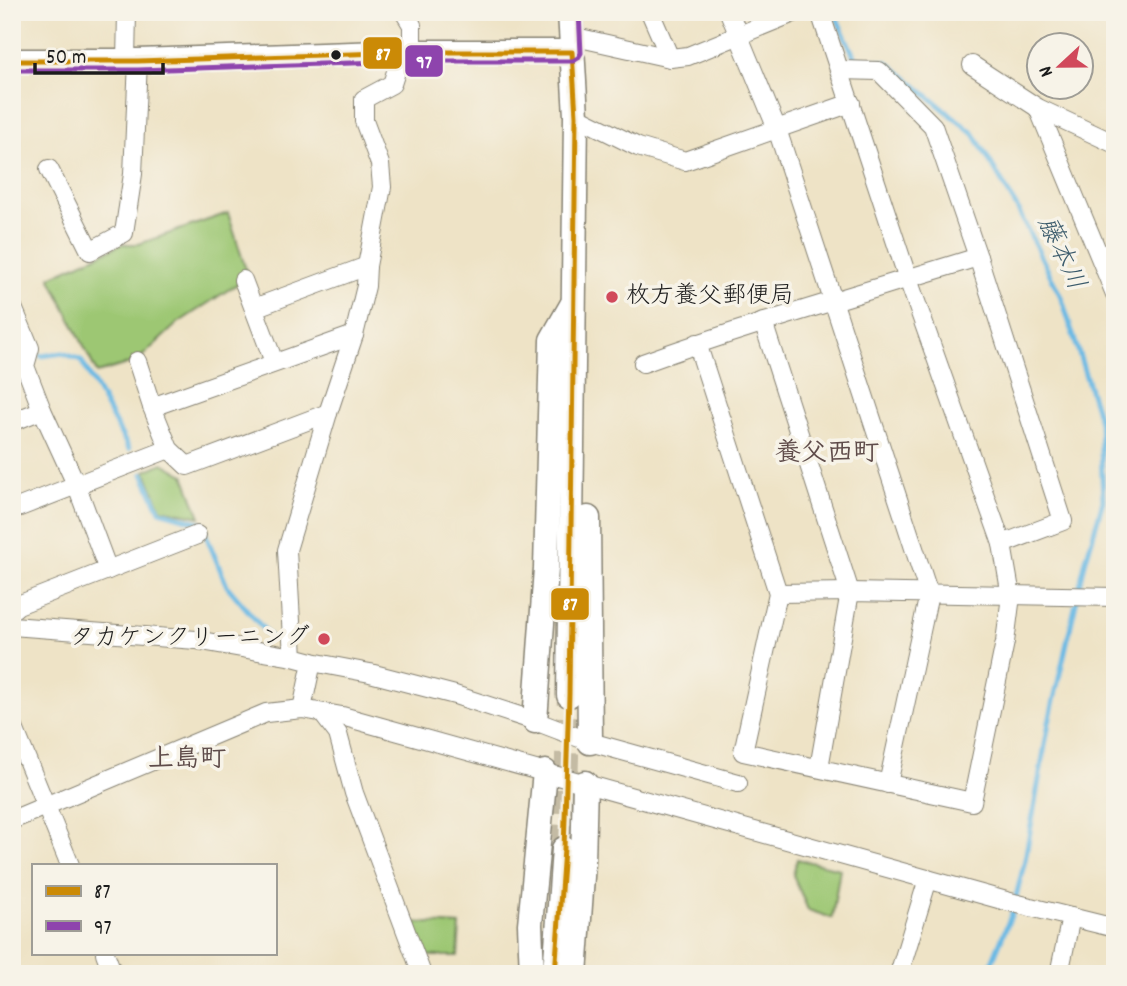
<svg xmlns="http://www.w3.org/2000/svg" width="1127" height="986" viewBox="0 0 1127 986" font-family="Dekko,'Klee One',sans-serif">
  <rect width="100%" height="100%" fill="#f7f3e8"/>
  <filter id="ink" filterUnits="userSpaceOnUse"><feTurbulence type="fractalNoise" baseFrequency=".0143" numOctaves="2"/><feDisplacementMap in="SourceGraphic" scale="14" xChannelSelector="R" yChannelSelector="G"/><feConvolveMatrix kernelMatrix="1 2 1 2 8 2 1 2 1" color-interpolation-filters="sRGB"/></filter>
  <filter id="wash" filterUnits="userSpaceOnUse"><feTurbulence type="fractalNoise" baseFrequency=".00686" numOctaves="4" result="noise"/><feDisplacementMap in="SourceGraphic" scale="28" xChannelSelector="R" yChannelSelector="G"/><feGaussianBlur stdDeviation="1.57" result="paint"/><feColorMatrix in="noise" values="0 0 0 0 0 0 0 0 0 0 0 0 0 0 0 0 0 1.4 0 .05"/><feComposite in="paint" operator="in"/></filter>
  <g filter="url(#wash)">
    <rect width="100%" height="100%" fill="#eee3c6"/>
    <g fill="#9dc773" stroke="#5c7248" stroke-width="2">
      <path d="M228,213L246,270L243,280L178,323L137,361L97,373L50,277L122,244H139Z"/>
      <path d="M163,463L184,475L200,517L161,509L145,471Z"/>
      <path d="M797,859L840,869L832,918L808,910L793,875Z"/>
      <path d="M409,922L460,925L458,956H424Z"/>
    </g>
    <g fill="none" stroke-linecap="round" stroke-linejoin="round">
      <g stroke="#69b9e4" stroke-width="5">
        <path d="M834,12L855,58L887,62L974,134L1016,206L1062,299L1100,422L1103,501L1085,563L1049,722L1025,860L1012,913L987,974"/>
        <path d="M41,356L63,353L81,360L129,449"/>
        <path d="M143,474L160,511L201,523L227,586L270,637"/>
      </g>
    </g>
  </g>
  <g filter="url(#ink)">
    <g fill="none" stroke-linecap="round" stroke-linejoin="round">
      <path stroke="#c4bba4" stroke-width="24" stroke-dasharray="24 12" stroke-linecap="butt" d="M564,849L569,695"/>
      <defs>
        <g id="street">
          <path d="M404,12L412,25V52"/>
          <path d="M650,12L670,58"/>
          <path d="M729,12L777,129L929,594L888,784"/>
          <path d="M820,12L908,279L1002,544"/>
          <path d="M571,36L670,58L688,56L796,12"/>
          <path d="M126,61L127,12"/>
          <path d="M972,65L1038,108L1115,144"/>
          <path d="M1038,108L1115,294"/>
          <path d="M576,116L638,147L685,161L851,103"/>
          <path d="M49,169L90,251L124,233L133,174L138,61"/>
          <path d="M243,280L274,362"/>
          <path d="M12,305L30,348L25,366L42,410L76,484L108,570"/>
          <path d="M254,308L367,266"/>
          <path d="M763,322L850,592L819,768"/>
          <path d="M697,343L778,593L743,752L972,802L1005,642L1011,596L1002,544L1063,521L978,257L933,126L879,71L840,70"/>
          <path d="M137,361L152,407L169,449L187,466L328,413"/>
          <path d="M643,363C753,323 866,292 978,257"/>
          <path d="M152,407L354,335"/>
          <path d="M12,422L42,410"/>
          <path d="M12,510L169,449"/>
          <path d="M778,593L850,592L1115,597"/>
          <path d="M12,610L18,605L197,535"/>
          <path d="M12,626L196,640L293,657"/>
          <path d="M312,662L370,673L455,695L535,721L590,742L738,783"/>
          <path d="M302,709L312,662L293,657L287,550L328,413L354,335L366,286L367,266L382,187L380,164L364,121V99L392,84L402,53"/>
          <path d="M322,713L338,734L354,793L422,974"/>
          <path d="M12,723L70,865"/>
          <path d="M12,820L266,713L302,709L342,716L1006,901L1115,928"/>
          <path d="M105,953L113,974"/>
          <path d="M899,974L928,879"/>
          <path d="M1059,974L1071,917"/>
        </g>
        <g id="secondary">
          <path d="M12,61H138L412,52H572"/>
          <path d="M588,518L590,742"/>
          <path d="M569,695L576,116L570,12"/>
          <path d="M535,721L546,568L552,340L572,305"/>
          <path d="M532,974L530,924L545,772"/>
          <path d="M555,974L564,849"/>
          <path d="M575,974L583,863L585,783"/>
        </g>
      </defs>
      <use href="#street" stroke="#858071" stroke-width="20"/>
      <use href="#secondary" stroke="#858071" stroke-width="27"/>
      <use href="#street" stroke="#fff" stroke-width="18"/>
      <use href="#secondary" stroke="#fff" stroke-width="24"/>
      <defs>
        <path id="bus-1" d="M12,61H138L412,52H572L576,116L569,695L564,849L555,974"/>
        <path id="bus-2" d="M12,70H138L412,61H573L578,58L581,53L579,12"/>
      </defs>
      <use href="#bus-1" stroke="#f7f3e8" stroke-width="10"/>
      <use href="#bus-2" stroke="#f7f3e8" stroke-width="10"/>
      <use href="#bus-1" stroke="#cb8a06" stroke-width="5"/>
      <use href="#bus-2" stroke="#8e44ad" stroke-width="5"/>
    </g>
  </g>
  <circle fill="#1c1c1c" stroke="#f7f3e8" stroke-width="2.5" cx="336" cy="55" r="6"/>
  <g fill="#d1495b" stroke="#f7f3e8" stroke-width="2.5">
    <circle cx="612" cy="297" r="7"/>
    <circle cx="324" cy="639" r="7"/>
  </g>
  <g text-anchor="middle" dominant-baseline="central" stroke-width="7" stroke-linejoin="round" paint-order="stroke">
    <g font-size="24" fill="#1c1c1c" stroke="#f7f3e8" text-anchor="start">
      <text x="626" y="297">枚方養父郵便局</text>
      <text x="310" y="639" text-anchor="end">タカケンクリーニング</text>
    </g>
    <g font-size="26" font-style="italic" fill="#3b5b6c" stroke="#f7f3e8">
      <text transform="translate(1060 254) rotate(65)">藤本川</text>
    </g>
    <g font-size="26" font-weight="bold" fill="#5f4c4a" stroke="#f7f3e8">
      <text x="827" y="454">養父西町</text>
      <text x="187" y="760">上島町</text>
    </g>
  </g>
  <g stroke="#f7f3e8" stroke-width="2.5">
    <rect x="362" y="36" width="41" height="34" rx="7" fill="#cb8a06"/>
    <rect x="404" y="44" width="40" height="34" rx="7" fill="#8e44ad"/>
    <rect x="550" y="587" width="40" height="34" rx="7" fill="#cb8a06"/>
  </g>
  <g font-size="19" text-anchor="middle" font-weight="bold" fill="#fff">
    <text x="383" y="60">87</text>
    <text x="424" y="68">97</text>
    <text x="570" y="610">87</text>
  </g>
  <rect width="1127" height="986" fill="none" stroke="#f7f3e8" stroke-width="42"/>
  <rect x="32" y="864" width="245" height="91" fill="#f7f3e8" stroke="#9f9d96" stroke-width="2"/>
  <rect x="46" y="886" width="35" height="10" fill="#cb8a06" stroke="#9f9d96" stroke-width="2"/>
  <text x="94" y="898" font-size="21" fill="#1c1c1c">87</text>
  <rect x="46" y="921" width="35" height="10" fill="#8e44ad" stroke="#9f9d96" stroke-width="2"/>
  <text x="94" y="934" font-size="21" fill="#1c1c1c">97</text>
  <g transform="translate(1060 66) rotate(248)"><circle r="33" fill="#f7f3e8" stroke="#9f9d96" stroke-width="2"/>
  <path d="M0-5L12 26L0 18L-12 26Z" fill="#d1495b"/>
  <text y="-10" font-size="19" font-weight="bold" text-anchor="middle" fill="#1c1c1c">N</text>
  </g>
  <path d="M35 63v10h128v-10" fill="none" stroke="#1c1c1c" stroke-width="3.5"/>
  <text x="46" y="63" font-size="21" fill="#1c1c1c" stroke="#f7f3e8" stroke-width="5" paint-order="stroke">50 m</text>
</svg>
